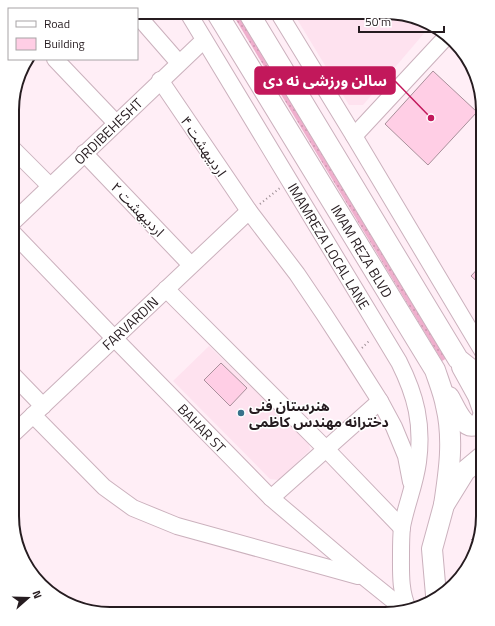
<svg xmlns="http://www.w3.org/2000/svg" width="495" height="626" viewBox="0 0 495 626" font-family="'Titillium Web','Noto Sans Arabic',sans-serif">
  <defs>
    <pattern id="grass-dots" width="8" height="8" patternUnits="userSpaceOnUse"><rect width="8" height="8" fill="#efafcd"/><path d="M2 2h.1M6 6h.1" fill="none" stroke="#cd96b0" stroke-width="1.8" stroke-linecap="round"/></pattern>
  </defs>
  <rect width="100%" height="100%" fill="#ffeef6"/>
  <g fill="#fee2ef">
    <path d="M398,13L409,17L425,32L363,105H349L294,14Z"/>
    <path d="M209,346L309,444L310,450L279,480L270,479L173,381Z"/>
  </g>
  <path fill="url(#grass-dots)" d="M233,15H240L447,358L442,361Z"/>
  <g fill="#ffcee5" stroke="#a9909b">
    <path d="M433,71L477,112L428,165L385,124Z"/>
    <path d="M483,263V287L471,276Z"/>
    <path d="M221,363L247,388L230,406L204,380Z"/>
  </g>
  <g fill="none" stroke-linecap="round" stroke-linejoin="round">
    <defs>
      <g id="minor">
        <path d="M280,15L354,136L483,352"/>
        <path d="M138,16L179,63"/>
        <path d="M190,16L399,362C416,396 423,424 418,462C415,485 406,505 402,527C401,536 401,546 401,555C401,573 400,591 408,609"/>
        <path d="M55,59L116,123"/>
        <path d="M160,80L249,211L297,274L324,314L352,357L380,401L394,427L406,456L411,482"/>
        <path d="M354,136L447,36"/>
        <path d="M13,149L50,186"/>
        <path d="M84,153L191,265"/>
        <path d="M13,222L204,40"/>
        <path d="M13,233L114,338L271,498L364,577L405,610"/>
        <path d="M166,289L326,449L402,528"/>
        <path d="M12,374L43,406"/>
        <path d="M33,415L104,487L133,508L177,526L358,576"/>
        <path d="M12,435L249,211"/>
        <path d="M271,498L380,401"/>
      </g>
      <g id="major">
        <path d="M218,15L435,370C439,382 444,394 446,406C454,439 449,472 444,505"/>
        <path d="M250,15L458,359L483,379"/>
        <path d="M462,367L478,396L483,410"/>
        <path d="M449,397C454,405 463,430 475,425C480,424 482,420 483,416"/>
        <path d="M437,598L436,595L432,549L444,505L465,471L483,456"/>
      </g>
    </defs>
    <use href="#minor" stroke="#cbb1bd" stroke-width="18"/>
    <use href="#major" stroke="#cbb1bd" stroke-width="22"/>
    <g stroke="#9b8d93" stroke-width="2" stroke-dasharray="1 3" stroke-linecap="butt">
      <path d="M260,204L280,188"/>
      <path d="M362,348L370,340"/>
      <path d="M480,530L478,528L483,522"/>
      <path d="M473,552L472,540L477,539"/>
      <path d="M460,576L458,575L468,566"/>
    </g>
    <use href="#minor" stroke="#fff" stroke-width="16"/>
    <use href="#major" stroke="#fff" stroke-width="20"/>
  </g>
  <circle fill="#38728b" stroke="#fff" stroke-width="1.5" cx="241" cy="413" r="4"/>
  <g text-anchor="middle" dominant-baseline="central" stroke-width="3" stroke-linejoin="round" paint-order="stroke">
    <g font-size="14" fill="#261c20" stroke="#fff">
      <text transform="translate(108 131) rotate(-44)">ORDIBEHESHT</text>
      <text transform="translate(204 146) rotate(56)">اردیبهشت ۴</text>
      <text transform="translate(138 209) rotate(46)">اردیبهشت ۲</text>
      <text transform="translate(329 246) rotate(59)">IMAMREZA LOCAL LANE</text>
      <text transform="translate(362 251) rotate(59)">IMAM REZA BLVD</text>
      <text transform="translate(130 323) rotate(-43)">FARVARDIN</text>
      <text transform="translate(202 428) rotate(46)">BAHAR ST</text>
    </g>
    <g font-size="14" font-weight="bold" fill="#261c20" stroke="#fff" text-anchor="start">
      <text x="249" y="405">هنرستان فنی<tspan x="249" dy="16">دخترانه مهندس کاظمی</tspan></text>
    </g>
  </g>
  <path d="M0 0H495V626H0ZM110 19H385A91 91 0 0 1 476 110V516A91 91 0 0 1 385 607H110A91 91 0 0 1 19 516V110A91 91 0 0 1 110 19Z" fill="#fff" fill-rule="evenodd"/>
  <path fill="none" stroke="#261c20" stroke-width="2" d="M110 19H385A91 91 0 0 1 476 110V516A91 91 0 0 1 385 607H110A91 91 0 0 1 19 516V110A91 91 0 0 1 110 19Z"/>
  <path fill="none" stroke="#c2185b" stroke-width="1.5" d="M431 118L395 81"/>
  <circle fill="#c2185b" stroke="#fff" stroke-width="1.5" cx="431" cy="118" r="4"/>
  <rect fill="#c2185b" stroke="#c2185b" stroke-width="1.5" x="255" y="67" width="140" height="27" rx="4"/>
  <g font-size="15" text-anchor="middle" font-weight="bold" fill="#fff">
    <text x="325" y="86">سالن ورزشی نه دی</text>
  </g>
  <rect x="8" y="8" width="130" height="52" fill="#ffffff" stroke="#a8a4a6"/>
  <rect x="16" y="21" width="20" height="6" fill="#ffffff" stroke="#a8a4a6"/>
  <text x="44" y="28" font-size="12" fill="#261c20">Road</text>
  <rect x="16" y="38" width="20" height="12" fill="#ffcee5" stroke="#a8a4a6"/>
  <text x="44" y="48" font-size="12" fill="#261c20">Building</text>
  <g transform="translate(28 598) rotate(70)" stroke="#ffffff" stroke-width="3" paint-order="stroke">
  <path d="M0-3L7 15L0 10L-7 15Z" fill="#261c20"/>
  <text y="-6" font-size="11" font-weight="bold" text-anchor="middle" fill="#261c20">N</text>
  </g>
  <path d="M359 26v6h85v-6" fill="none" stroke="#261c20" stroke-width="2"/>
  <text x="365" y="26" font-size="12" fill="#261c20" stroke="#ffffff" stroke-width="3" paint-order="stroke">50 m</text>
</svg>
